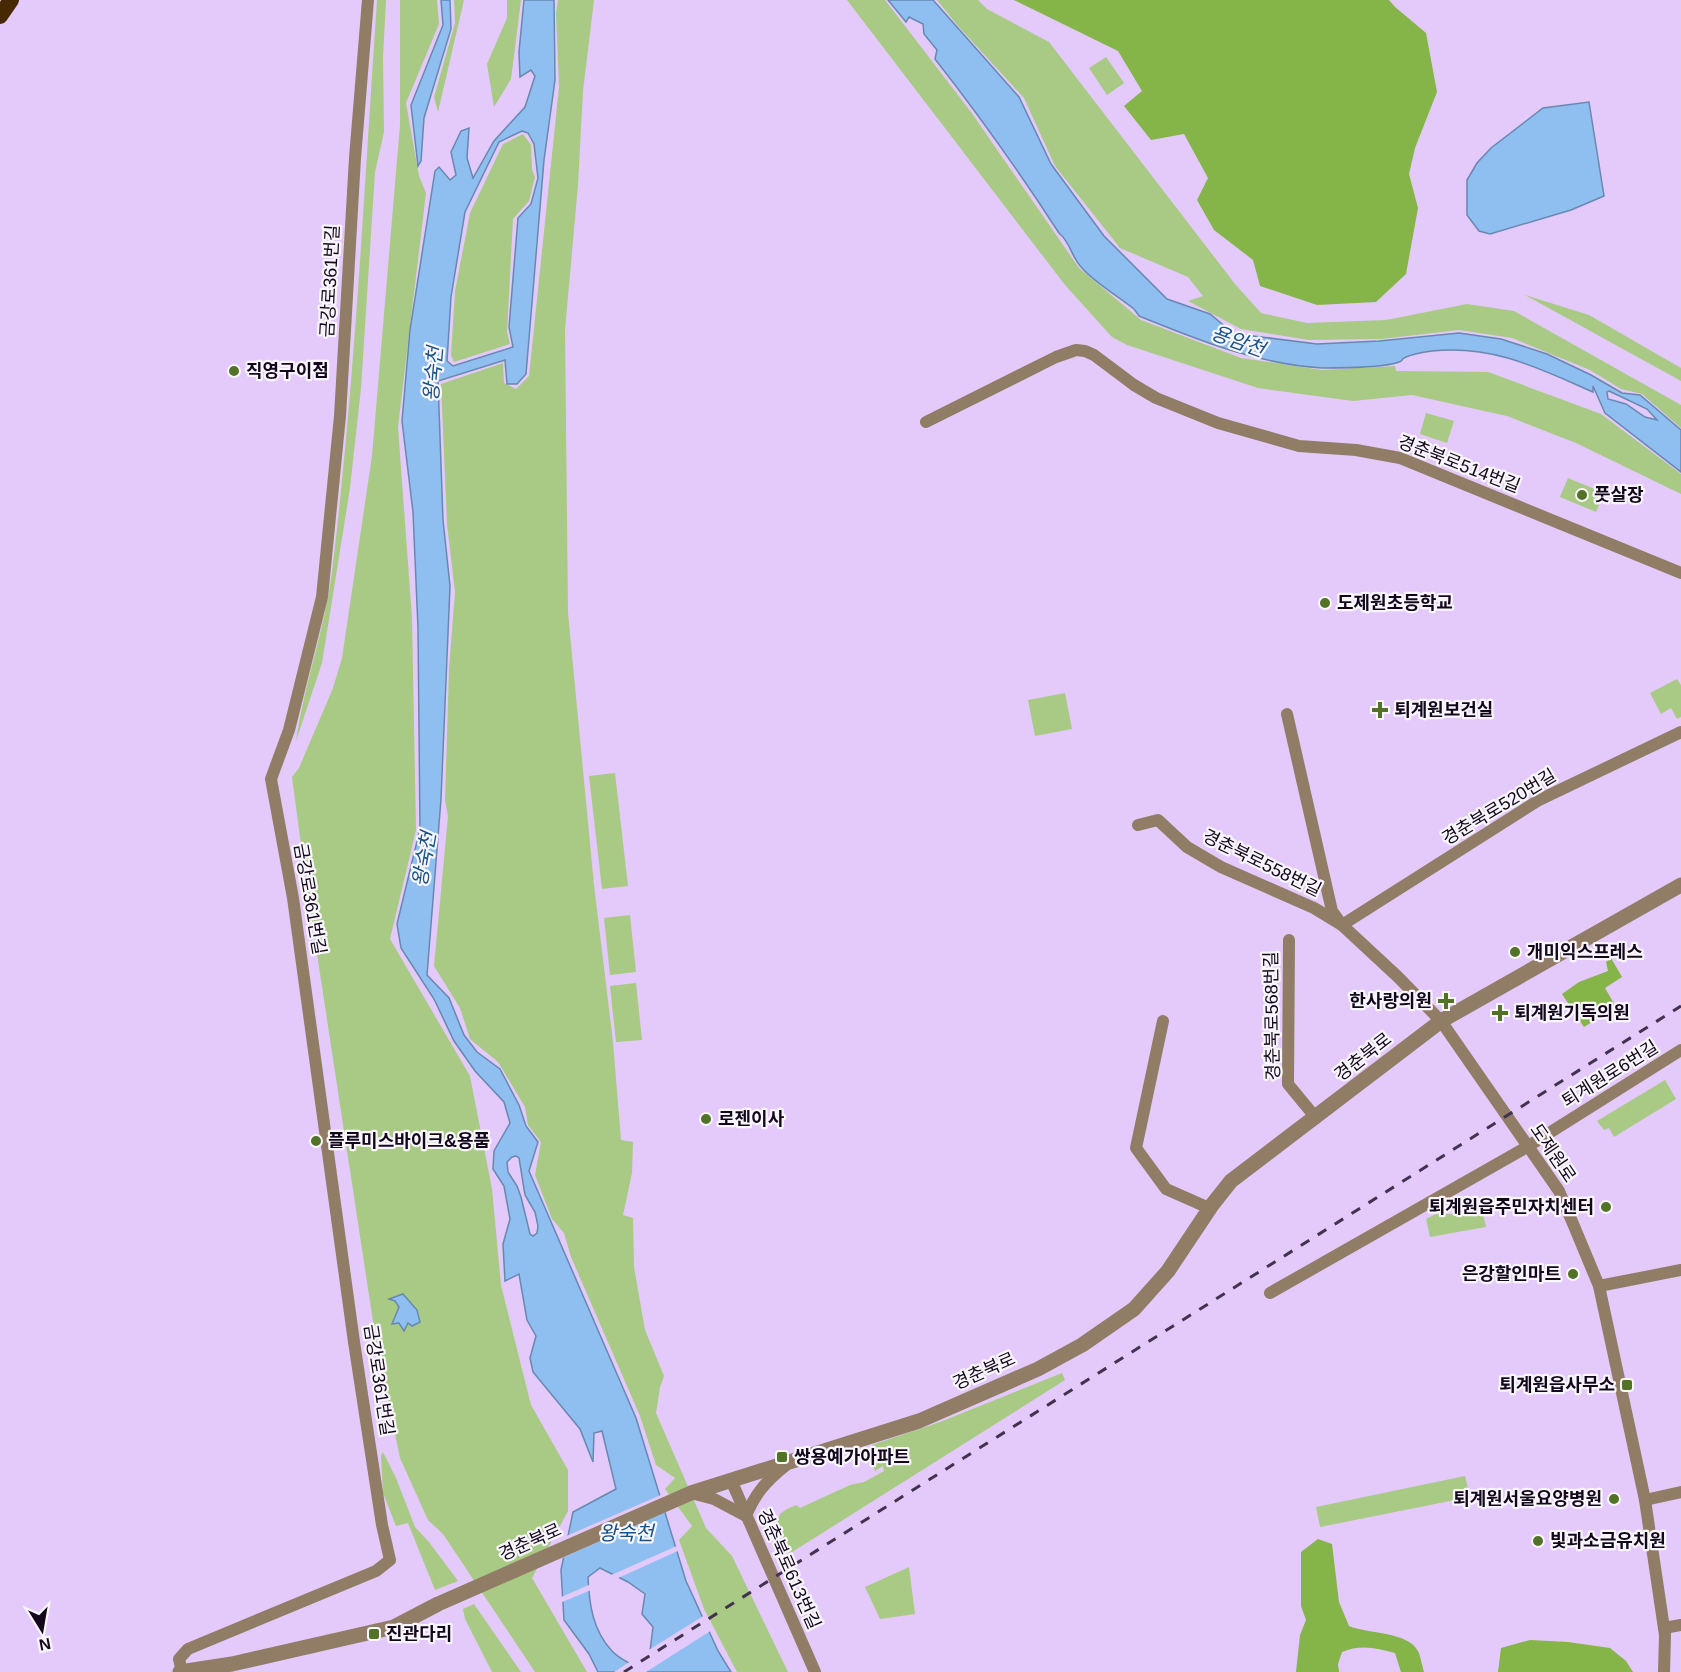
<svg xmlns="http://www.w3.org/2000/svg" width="1681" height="1672" viewBox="0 0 1681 1672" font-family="Helvetica,'Noto Sans KR',sans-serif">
  <rect width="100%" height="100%" fill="#e4c9fb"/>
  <g fill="#a8ca84">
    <path d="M377,0H386L383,57L384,132L375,172L361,388L350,488L322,663L296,741C304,684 325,629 332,572C355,382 364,191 377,0Z"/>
    <path d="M400,0H437L439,24L406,103L419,176L426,193L398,427L412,618L416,830L390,939L470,1076L492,1189L501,1285L531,1405L568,1470V1511L532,1578L587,1672H535L443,1534L428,1520L400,1458L376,1341L305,875L292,777L299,768L333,688L342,658L372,456L400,125Z"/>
    <path d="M454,0H464L438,112L434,97L455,23Z"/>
    <path d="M507,0H521L511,79L494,107L487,64L507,18Z"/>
    <path d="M558,0H594L583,91L578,185L565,330L568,613L594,885L613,1042L621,1140L633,1142L632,1173L623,1215L633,1218L634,1267L645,1330L664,1376L660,1387L656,1413L706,1528L732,1556L788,1672H737L704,1609L679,1540L692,1526L665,1489L675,1478L656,1465L640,1416L571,1257L564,1233L552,1219L535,1175L541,1142L528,1125L525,1107L498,1062L470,1039L460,1008L434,966L448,816L445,800L449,669L455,592L447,524L441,384L503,363L504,383L516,389L529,376L559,87L556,13Z"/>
    <path d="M847,0H885L971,112L1079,268L1141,320L1241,358L1322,370L1395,366L1396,371L1488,372L1601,414L1681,474V494L1576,443L1507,416L1412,395L1353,401L1258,388L1127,345L1112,337L1065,285Z"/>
    <path d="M937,0H978L987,9L1049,42L1235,284L1261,313L1307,323L1386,320L1467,304L1514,311L1681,405V428L1642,394L1621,389L1590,370L1512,338L1459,330L1381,339L1309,340L1241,329L1188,301L1203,296L1188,277L1120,248L1055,166L1024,98L958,26Z"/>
    <path d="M1106,57L1124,83L1107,95L1089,68Z"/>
    <path d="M523,134L531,145L532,170L535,177L529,201L513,219L507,332L510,344L454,362L451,355L455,291L470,213L503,144Z"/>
    <path d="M1525,295L1589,315L1681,368V381Z"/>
    <path d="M1426,413L1454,421L1447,443L1420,434Z"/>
    <path d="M1568,478L1604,493L1596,512L1560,497Z"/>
    <path d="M1677,679L1681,685V717L1677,719L1671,708L1661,714L1650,693Z"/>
    <path d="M1065,693L1072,729L1035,736L1028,700Z"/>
    <path d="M615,773L628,886L602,889L589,776Z"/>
    <path d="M630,915L636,972L610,975L604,918Z"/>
    <path d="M636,983L642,1040L616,1042L610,986Z"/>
    <path d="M1665,1080L1676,1099L1614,1137L1609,1128L1604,1130L1597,1121Z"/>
    <path d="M1436,1214H1483L1486,1227L1430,1237L1426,1219Z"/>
    <path d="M1062,1373L1065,1380L789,1554L777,1521C780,1511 787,1509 796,1505L800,1508L850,1485L864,1482L884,1471L883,1466L875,1471L872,1463L876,1456L872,1445L940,1422Z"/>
    <path d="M383,1452L396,1478L415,1527L429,1542L458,1581L435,1590L408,1523L396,1526L383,1493L381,1456Z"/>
    <path d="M1465,1476L1470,1497L1320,1527L1316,1507Z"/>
    <path d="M909,1567L915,1614L880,1619L865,1587Z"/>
    <path d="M474,1604L521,1672H492L465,1619L463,1609Z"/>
  </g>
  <g fill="#85b449">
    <path d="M1014,0H1389L1395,7L1426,33L1437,92L1415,148L1409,174L1418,208L1406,274L1376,302L1317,305L1260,286L1253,260L1214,230L1197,200L1208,178L1184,134L1151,140L1124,106L1142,91L1118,51Z"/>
    <path d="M1611,958L1622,977L1605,988L1616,1007L1584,1027L1562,994L1579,982L1608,971L1606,962Z"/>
    <path d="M1318,1539L1332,1544L1339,1602L1349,1626C1367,1634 1410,1631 1419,1653C1421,1659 1422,1666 1424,1672H1401L1395,1653C1377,1648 1360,1644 1342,1652L1338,1664L1339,1672H1296L1300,1635L1306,1620L1301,1606V1552Z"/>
    <path d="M1530,1640L1568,1642L1610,1648L1626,1661L1633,1672H1498L1501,1648Z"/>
  </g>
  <g fill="#8ebff0" stroke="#6988b0" stroke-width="1.5" fill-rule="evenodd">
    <path d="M441,0H450L451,29L424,118L421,161L418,166L411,105L443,25Z"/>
    <path d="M524,0H554L555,80L544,160L526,374L517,384H507L505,360L438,381L443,520L450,586L441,799L427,975L449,998L464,1035L477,1052L500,1069L519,1105L526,1126L538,1142L529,1171L636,1418L686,1581L718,1651L731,1672H598L589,1654L564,1620L561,1570L573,1512L616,1489L602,1431L594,1433L593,1462L580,1429L533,1372L530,1358L536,1336L527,1320L519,1274L505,1281L503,1244L510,1219L504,1186L493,1169L494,1151L510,1123L504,1102L475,1071L454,1041L434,999L401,948L397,924L420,829L418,628L413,512L402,421L410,330L435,171L439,167L450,180L456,175L451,152L461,131L469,128L467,158L473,178L494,141L525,107L535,76L531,70L520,77L519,52ZM522,131L528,133L534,144L538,178L531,204L518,218L509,327L513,347L453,366L447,361L451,297L465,212L499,142ZM516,1156L519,1158L525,1195L535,1212L538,1226L537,1233L533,1236L530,1234L521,1197L517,1186L508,1172L507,1162L512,1157ZM600,1568L628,1582L645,1594L642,1614L653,1627L649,1659L636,1667C628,1662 618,1658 612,1651C593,1631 589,1604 588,1577Z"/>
    <path d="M888,0H933L1019,97L1051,164L1104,236L1167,299L1210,314L1232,332L1245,335L1317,344L1379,341L1459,333L1501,339L1547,354L1591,375L1622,393L1640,395L1681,430V472L1605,413L1593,386V392C1538,368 1494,345 1432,351C1425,352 1413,354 1406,357C1399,360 1405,360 1399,362C1383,368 1339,368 1322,368C1257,364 1198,340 1139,316L1134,309C1119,297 1094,282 1082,268C1071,257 1071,243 1059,233C1020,173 979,115 935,59L937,50L924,34L923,24L909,17L906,22ZM1609,391L1647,409L1657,420L1645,417L1626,404L1608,399L1607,392Z"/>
    <path d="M1589,102L1604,196L1571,210L1490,234L1479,231L1467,215V180L1477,163L1491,148L1543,108Z"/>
    <path d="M403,1294L417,1310L420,1322L412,1326L408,1323L404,1331L399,1323L392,1324L399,1307L395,1301L389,1299Z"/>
  </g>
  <g fill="#e4c9fb">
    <path d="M663,1494L668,1511L560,1559L564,1537Z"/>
    <path d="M679,1545L680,1550L616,1579L609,1576Z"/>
    <path d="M591,1584V1590L560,1603L559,1598Z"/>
    <path d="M705,1615L712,1630L646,1672H614L631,1661L636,1664L646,1658L647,1651Z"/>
  </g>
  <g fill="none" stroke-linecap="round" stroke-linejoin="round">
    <g stroke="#917c65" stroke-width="12">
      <path d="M926,422L1056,357L1076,350L1085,351L1094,355L1134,385L1156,398L1218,423L1299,446L1356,450L1400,458L1681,573"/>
      <path d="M1287,714L1332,911L1342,925L1398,977L1441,1021L1559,1191L1574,1226L1599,1286L1645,1500L1665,1635L1664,1672"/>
      <path d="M1138,825L1158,820L1187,847L1221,867L1314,908L1342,925L1539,800L1681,732"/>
      <path d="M1289,940L1288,1084L1316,1118"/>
      <path d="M1163,1021L1136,1148L1166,1189L1209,1208"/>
      <path d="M1599,1286L1681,1270"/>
      <path d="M1270,1293L1527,1147L1681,1050"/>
      <path d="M731,1480L815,1672"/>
      <path d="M691,1493L714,1499L746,1516C755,1494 766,1481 785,1466"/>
      <path d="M1645,1500L1681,1492"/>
      <path d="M1664,1628L1681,1625"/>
      <path d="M182,1672L179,1659L188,1649L376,1571L390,1560L382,1525L354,1342L293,898L271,779L289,730L322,597L340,416L355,158L368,0"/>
    </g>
    <path stroke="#917c65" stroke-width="15" d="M180,1672L232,1664L394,1627L438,1604L691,1493L919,1421L1038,1369L1082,1345L1134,1309L1168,1271L1212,1205L1231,1181L1441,1021L1681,885"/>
    <path stroke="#462900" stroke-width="16" d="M0,16L11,0"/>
    <path stroke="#41324d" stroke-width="3" stroke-dasharray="10 10" stroke-linecap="butt" d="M624,1672L1681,1006"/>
  </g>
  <g fill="#527228" stroke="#f8f5fb" stroke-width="2">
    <circle cx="234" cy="371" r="6"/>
    <circle cx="1582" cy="495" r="6"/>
    <circle cx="1325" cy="603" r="6"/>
    <path d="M1377 701h6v6h6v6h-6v6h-6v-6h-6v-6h6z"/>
    <circle cx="1515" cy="952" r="6"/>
    <path d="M1443 992h6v6h6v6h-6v6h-6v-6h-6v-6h6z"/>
    <path d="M1497 1004h6v6h6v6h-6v6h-6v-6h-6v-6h6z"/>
    <circle cx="706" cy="1119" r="6"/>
    <circle cx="316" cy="1141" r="6"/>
    <circle cx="1606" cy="1207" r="6"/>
    <circle cx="1573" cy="1274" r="6"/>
    <rect x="1621" y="1379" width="12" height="12" rx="3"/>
    <rect x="776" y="1451" width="12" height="12" rx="3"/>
    <circle cx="1614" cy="1499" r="6"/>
    <circle cx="1538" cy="1541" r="6"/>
    <rect x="368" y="1628" width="12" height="12" rx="3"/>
  </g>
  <g text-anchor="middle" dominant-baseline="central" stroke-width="4.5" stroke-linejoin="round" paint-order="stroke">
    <g font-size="18" fill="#13071c" stroke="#f8f5fb">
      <text transform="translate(330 281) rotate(-87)">금강로361번길</text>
      <text transform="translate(1459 464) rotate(21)">경춘북로514번길</text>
      <text transform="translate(1499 807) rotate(-31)">경춘북로520번길</text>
      <text transform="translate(1262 863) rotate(26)">경춘북로558번길</text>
      <text transform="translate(310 899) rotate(80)">금강로361번길</text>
      <text transform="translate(1272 1016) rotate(-91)">경춘북로568번길</text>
      <text transform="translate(1363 1057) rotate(-38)">경춘북로</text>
      <text transform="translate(1610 1074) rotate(-32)">퇴계원로6번길</text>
      <text transform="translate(1553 1153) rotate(56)">도제원로</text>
      <text transform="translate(984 1371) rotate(-24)">경춘북로</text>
      <text transform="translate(379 1380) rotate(81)">금강로361번길</text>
      <text transform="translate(530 1542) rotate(-24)">경춘북로</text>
      <text transform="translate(789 1569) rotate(66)">경춘북로613번길</text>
    </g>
    <g font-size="18" font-weight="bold" fill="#13071c" stroke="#f8f5fb" text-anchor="start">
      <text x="246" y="371">직영구이점</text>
      <text x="1594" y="495">풋살장</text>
      <text x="1337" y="603">도제원초등학교</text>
      <text x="1394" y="710">퇴계원보건실</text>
      <text x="1527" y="952">개미익스프레스</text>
      <text x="1432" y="1001" text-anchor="end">한사랑의원</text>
      <text x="1514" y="1013">퇴계원기독의원</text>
      <text x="718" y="1119">로젠이사</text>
      <text x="328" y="1141">플루미스바이크&amp;용품</text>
      <text x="1594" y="1207" text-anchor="end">퇴계원읍주민자치센터</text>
      <text x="1561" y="1274" text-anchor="end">은강할인마트</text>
      <text x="1615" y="1385" text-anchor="end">퇴계원읍사무소</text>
      <text x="794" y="1457">쌍용예가아파트</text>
      <text x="1602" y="1499" text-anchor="end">퇴계원서울요양병원</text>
      <text x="1550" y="1541">빛과소금유치원</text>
      <text x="386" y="1634">진관다리</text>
    </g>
    <g font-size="20" font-style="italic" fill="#175388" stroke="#f8f5fb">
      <text transform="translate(1238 341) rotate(20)">용암천</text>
      <text transform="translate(433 374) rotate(-85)">왕숙천</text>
      <text transform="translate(424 859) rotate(-80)">왕숙천</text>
      <text x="626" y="1533">왕숙천</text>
    </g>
  </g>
  <g transform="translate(42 1630) rotate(169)" stroke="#f8f5fb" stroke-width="4.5" paint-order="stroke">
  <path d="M0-4.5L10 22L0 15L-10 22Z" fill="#13071c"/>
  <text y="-9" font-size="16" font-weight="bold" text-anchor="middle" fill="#13071c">N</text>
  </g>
</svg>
